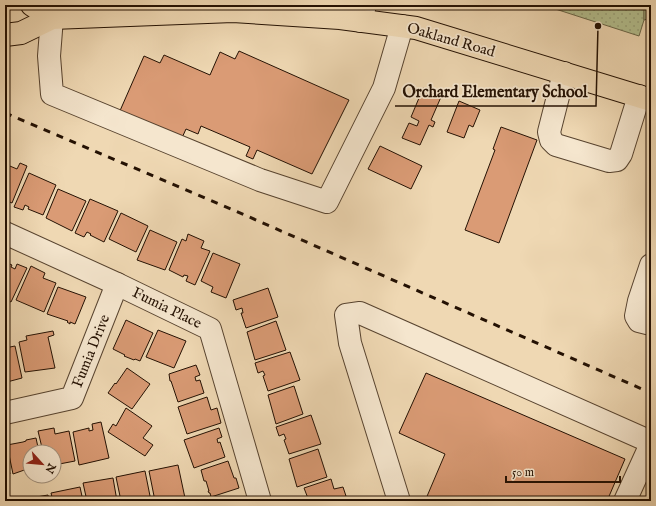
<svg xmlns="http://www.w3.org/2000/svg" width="656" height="506" viewBox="0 0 656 506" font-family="'IM FELL English',serif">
  <defs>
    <pattern id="grass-dots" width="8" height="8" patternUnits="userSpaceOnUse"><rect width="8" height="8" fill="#b4c090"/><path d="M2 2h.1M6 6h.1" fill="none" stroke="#9ba47b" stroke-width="1.8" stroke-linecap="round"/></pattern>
  </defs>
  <rect width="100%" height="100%" fill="#efd8b3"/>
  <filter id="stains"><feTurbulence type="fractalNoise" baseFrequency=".005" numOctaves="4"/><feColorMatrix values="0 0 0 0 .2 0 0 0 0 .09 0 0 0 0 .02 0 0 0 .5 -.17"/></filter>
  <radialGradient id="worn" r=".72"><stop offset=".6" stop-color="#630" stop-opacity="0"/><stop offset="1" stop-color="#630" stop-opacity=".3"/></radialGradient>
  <path fill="url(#grass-dots)" stroke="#6c684a" d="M543,5H644V20L639,36Z"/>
  <path fill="#b4c090" stroke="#6c684a" d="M644,5H651V18L644,20Z"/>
  <g fill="#da9b75" stroke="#241103">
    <path d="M239,51L349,100L312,174L257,150L253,159L246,156L250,147L201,126L198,134L186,129L181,140L119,113L144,56L160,63L164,55L210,75L220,52L235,59Z"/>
    <path d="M423,88L441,97L431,120L435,122L433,127L429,125L420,145L402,138L409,123L417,126L419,121L411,117L419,98L417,97V96L419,97Z"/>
    <path d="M459,101L480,110L473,127L469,125L464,138L447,132Z"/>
    <path d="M501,127L537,140L499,243L465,230L495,150L493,149Z"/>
    <path d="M380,146L422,166L411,189L368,169Z"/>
    <path d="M20,163L27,166L12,203L5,200V164L17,169Z"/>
    <path d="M29,173L56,185L43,215L28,209L29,207L25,205L23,210L14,207Z"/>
    <path d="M58,189L86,201L72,231L46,218Z"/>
    <path d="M90,199L118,211L104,242L90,235L91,234L87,232L84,237L75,233Z"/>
    <path d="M121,213L148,226L136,252L109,239Z"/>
    <path d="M150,230L177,242L165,270L137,260Z"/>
    <path d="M188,234L204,241L201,248L210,251L195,285L186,281L188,276L184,275L183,277L169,270L182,239L186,241Z"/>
    <path d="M213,253L240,264L226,298L211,292L213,287L201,281Z"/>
    <path d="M5,262L12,265L11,267L15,269L17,264L27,268L11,302L5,299Z"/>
    <path d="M31,266L45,273L43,278L56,283L44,312L16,300Z"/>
    <path d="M58,287L86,297L75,324L70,322V324L67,322L68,321L47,314Z"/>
    <path d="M268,288L278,317L246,328L241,313H243L242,308L236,310L233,300Z"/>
    <path d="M126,320L153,333L140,361L135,359L134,360L124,356L125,355L113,349Z"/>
    <path d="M276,321L286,350L255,360L247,332Z"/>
    <path d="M158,330L186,341L174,368L146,357Z"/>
    <path d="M53,331L54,335L48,337L55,368L25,372L19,342L27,340L26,336Z"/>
    <path d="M15,346L22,378L7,382V380H5V348Z"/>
    <path d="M290,352L300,380L268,391L263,376L265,375L263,371L258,373L255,363Z"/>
    <path d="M196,365L200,375L195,377L196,381L200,380L204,393L178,402L171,381H170L169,374Z"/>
    <path d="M127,368L150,384L132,409L108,393L115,383L116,384Z"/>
    <path d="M426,373L625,459L607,501H425L445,454L399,433Z"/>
    <path d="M294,386L303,414L276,424L268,395Z"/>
    <path d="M207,397L211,410L217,408L221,423L187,434L178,407Z"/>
    <path d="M126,408L152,426L143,438L153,445L145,456L108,432L113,424L116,426Z"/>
    <path d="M311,415L321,444L289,454L284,440L286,439L284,434L279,436L276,427Z"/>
    <path d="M101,422L109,458L79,465L73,432L89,428V431L93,430L92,424Z"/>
    <path d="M54,428L55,434L69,431L75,461L54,465V452H43L38,431Z"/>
    <path d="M219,428L222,437L217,439L218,443L220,442L225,457L194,468L184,440Z"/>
    <path d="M36,438L39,452H30V468L13,474L7,445L23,442L26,441V440Z"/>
    <path d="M318,449L327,477L297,487L289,459Z"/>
    <path d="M5,451L10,474L5,475Z"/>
    <path d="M228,461L234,478H236L239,488L211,497L210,493H209L208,491H209L206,481H204L201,470Z"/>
    <path d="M178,465L185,498L175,500V499H170L155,501L149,471Z"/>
    <path d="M145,471L151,501H121L116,477Z"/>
    <path d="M113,478L117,501H87L83,483Z"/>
    <path d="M331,479L334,489L343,487L346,496L338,499V501H309L304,488Z"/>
    <path d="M80,487L83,501H53L51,493Z"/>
    <path d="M48,495L49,501H19V500Z"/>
    <path d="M14,498L15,501H5V500Z"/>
  </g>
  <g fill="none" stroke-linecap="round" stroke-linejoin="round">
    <defs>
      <g id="minor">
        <path d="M53,5L49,56L52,94L260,180L327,202L384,88L402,26"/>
        <path d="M361,21L365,5"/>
        <path d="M564,73L549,132L551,140L556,145L609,161L617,160L621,154L639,96"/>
        <path d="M5,233L117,284L210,329L260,501"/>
        <path d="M651,265L639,301L636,316L639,321L651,324"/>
        <path d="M5,413L72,398L117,284"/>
        <path d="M399,501L350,343L346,315L360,313L651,442"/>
        <path d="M625,501L651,444"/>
      </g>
      <g id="major">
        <path d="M32,5L52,18"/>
        <path d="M5,35L21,33L52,18L233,11L340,18L416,28L651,100"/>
      </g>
    </defs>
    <use href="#minor" stroke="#57432f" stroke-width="24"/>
    <use href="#major" stroke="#241103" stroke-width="24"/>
    <use href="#minor" stroke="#f5e6ce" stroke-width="22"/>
    <use href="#major" stroke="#efd8b3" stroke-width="22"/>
    <path stroke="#241103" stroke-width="3" stroke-dasharray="7 7" stroke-linecap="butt" d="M5,113L231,209L651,393"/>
  </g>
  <g text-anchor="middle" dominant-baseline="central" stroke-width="3.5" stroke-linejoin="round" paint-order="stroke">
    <g font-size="15" fill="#241103" stroke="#f5e6ce">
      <text transform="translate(451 40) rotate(16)">Oakland Road</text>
      <text transform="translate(167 308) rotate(26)">Fumia Place</text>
      <text transform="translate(91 351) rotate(-68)">Fumia Drive</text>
    </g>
  </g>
  <path fill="none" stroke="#241103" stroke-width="1.5" d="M598 26L596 106H395"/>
  <circle fill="#241103" stroke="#f5e6ce" stroke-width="1.5" cx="598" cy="26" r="4"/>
  <g font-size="16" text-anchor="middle" font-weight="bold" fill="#241103" stroke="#f5e6ce" stroke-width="3.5" stroke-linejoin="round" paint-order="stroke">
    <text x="495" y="97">Orchard Elementary School</text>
  </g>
  <rect width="656" height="506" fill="none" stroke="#efd8b3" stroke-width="20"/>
  <rect x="6" y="6" width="644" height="494" fill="none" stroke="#241103" stroke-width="2"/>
  <rect x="10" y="10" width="636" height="486" fill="none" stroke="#241103"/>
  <g transform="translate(42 464) rotate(117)"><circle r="19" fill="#f5e6ce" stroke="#a1917d"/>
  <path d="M0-3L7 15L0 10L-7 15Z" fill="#8f2418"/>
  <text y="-6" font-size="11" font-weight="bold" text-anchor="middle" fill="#241103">N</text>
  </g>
  <path d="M506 476v6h114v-6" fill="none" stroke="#241103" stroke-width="2"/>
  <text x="512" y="476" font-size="12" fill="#241103" stroke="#f5e6ce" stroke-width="3" paint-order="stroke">50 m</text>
  <rect width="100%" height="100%" filter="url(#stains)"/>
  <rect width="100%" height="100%" fill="url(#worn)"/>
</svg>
